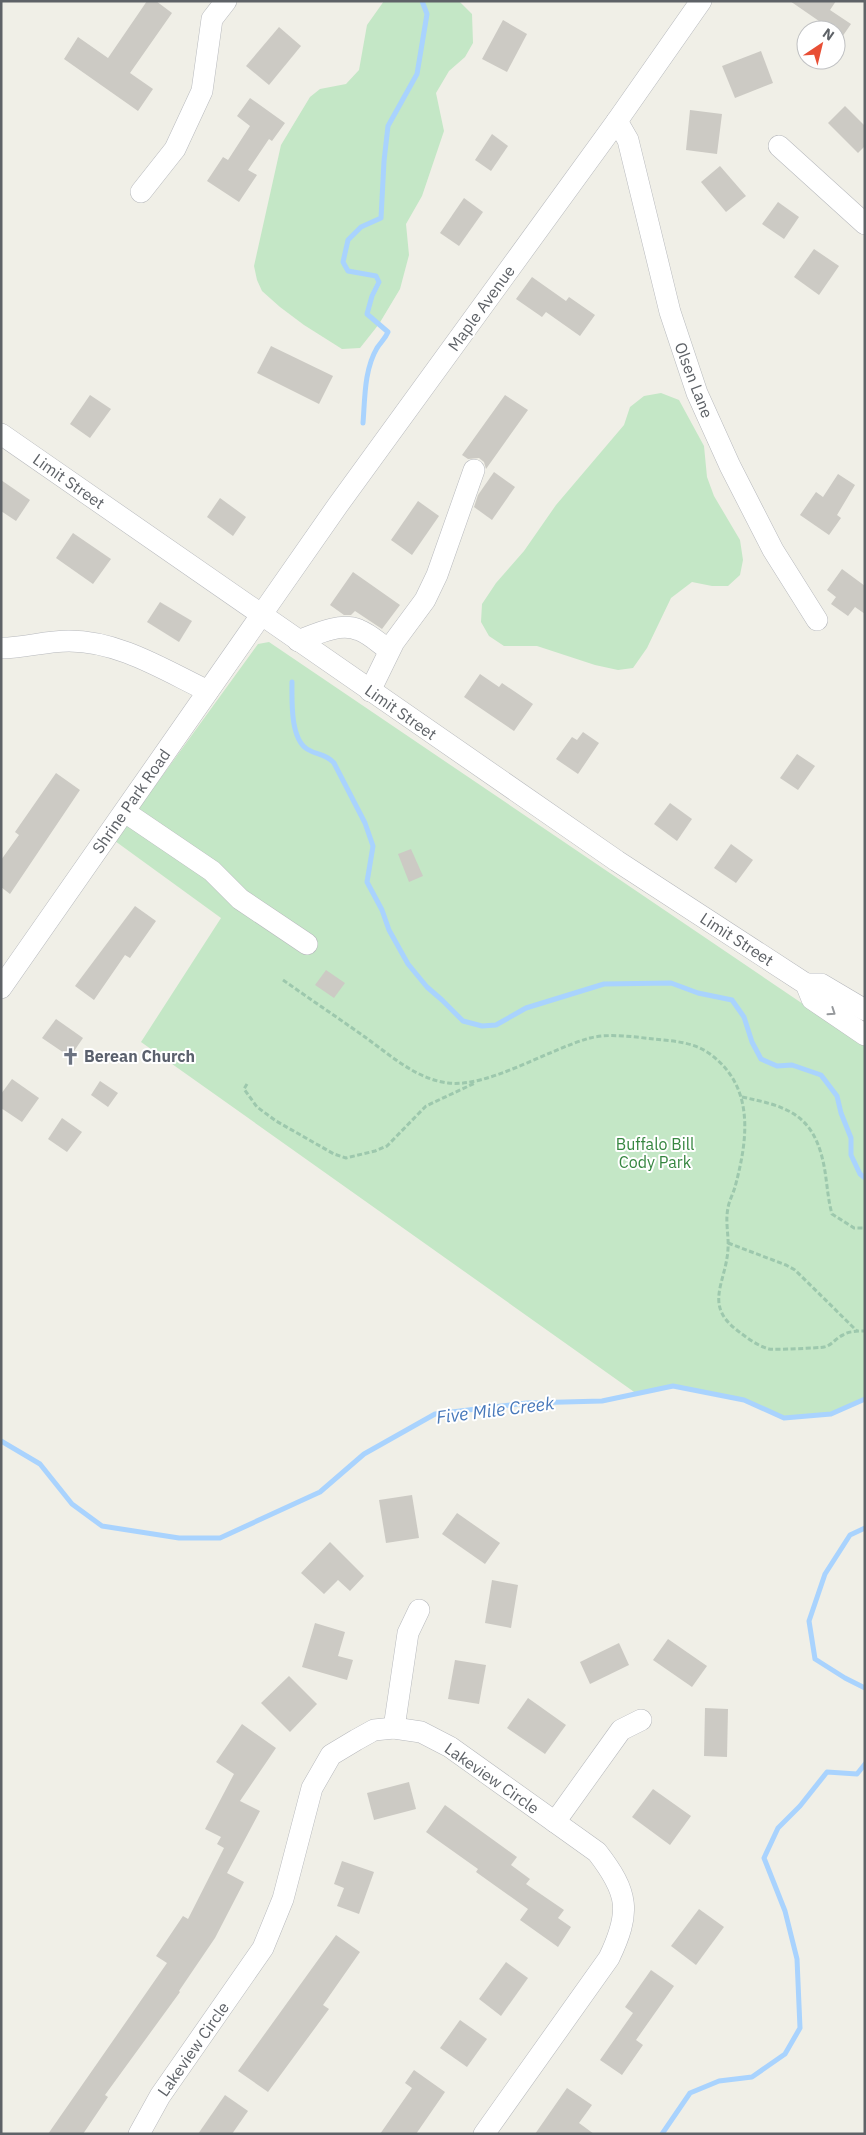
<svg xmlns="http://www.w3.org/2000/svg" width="866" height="2135" viewBox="0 0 866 2135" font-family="'IBM Plex Sans',sans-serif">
  <rect width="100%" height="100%" fill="#f0efe7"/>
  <g fill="#c4e7c6">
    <path d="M384,1H459L472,14L473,43L465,57L449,71L436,93L444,131L422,196L406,224L409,255L400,289L379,324L360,348L342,349L304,325L280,307L262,291L257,280L254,266L281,145L310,97L320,89L346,84L359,70L367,25Z"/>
    <path d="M661,393L679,400L704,446L707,477L714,496L740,540L743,560L740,575L728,586H712L692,582L671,598L647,648L633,668L618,670L595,665L537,646H504L489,636L481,622L482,604L496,583L524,551L556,505L624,425L630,407L644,396Z"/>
    <path d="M269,642L865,1046V1399L831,1414L784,1418L744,1400L673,1386L637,1394L141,1042L221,918L115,841L258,644Z"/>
  </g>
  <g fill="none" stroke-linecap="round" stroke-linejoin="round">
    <g stroke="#a9d3fe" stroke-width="5">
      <path d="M363,423C365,399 364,370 377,348C381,342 385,339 388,332L367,314L372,296L379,282L376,276L348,271L343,262L348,240L361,227L381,218L384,161L388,126L417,74L427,14L422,1"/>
      <path d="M292,682C292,700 290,738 307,749C318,756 325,753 334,763L365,823L373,846L367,882L382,910L389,930L408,964L427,987L442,1000L463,1021L482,1026L496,1025L526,1008L604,984L671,983L698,993L732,1000L744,1017L752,1042L761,1059L777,1066L792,1065L821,1075L837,1096L841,1113L851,1138V1155L860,1174L865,1178"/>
      <path d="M1,1441L40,1464L72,1504L102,1526L179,1538H220L320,1492L364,1454L435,1414L527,1403L602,1401L673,1386L744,1400L784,1418L831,1414L865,1399"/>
      <path d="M865,1528L850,1535L825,1574L809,1621L815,1659L845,1678L865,1688"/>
      <path d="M662,2134L690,2093L719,2081L752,2077L785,2054L800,2028L797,1959L785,1911L764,1858L778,1828L800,1806L827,1772L857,1774L865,1764"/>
    </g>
  </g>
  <g fill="#cccac4">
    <path d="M147,1H156L172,13L130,73L153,89L138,111L64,59L78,37L108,58Z"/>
    <path d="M790,1H836L830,10L851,24L842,37L836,33V30H832Z"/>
    <path d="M503,20L527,34L507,72L482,59Z"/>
    <path d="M279,27L301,46L269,85L246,66Z"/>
    <path d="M761,51L773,83L735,98L722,66Z"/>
    <path d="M250,98L285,123L272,141L269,139L248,170L257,175L239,202L207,181L223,157L228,160L250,126L237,116Z"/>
    <path d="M845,106L865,126V146L858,153L828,123Z"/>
    <path d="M690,110L722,114L717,154L686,150Z"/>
    <path d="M492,134L508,146L491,171L475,160Z"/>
    <path d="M720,166L746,196L726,212L701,182Z"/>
    <path d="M464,198L483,212L459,246L440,233Z"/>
    <path d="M778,202L799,217L784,239L762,224Z"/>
    <path d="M814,249L839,266L819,295L794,277Z"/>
    <path d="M532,277L566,301L569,297L595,315L580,336L546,312L542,317L516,299Z"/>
    <path d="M271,346L333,376L319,404L257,373Z"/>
    <path d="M90,395L111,409L90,438L70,424Z"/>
    <path d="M505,395L528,410L486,469L484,462L479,458L468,459L462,455Z"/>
    <path d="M494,472L515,487L492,520L474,507L478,495Z"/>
    <path d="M838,474L855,485L837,515L841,518L829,535L800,515L816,492L823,497Z"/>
    <path d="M1,480L30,500L16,521L1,511Z"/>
    <path d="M220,498L246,517L233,536L207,517Z"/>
    <path d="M418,501L439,516L412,555L391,540Z"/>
    <path d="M73,533L111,559L93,584L56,558Z"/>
    <path d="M842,569L865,586V614L855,607L848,616L831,604L836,597L827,590Z"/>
    <path d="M353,572L400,605L382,629L355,611L351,615H344L330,605Z"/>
    <path d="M160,602L192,621L179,642L147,622Z"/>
    <path d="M480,674L499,687L502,683L533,704L514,731L464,697Z"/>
    <path d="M583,732L599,743L578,774L556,759L572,737L577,740Z"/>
    <path d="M797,754L815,766L798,790L780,778Z"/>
    <path d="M56,773L80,790L10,894L1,887V860L19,835L15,832Z"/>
    <path d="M670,803L692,819L677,841L654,824Z"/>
    <path d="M731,844L753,860L736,883L714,868Z"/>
    <path d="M411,849L423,876L409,882L398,854Z"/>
    <path d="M135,906L156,921L130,958L125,955L94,1000L75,986Z"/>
    <path d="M326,970L345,983L334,998L315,985Z"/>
    <path d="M56,1019L83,1038L70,1057L42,1038Z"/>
    <path d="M12,1079L39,1098L22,1122L1,1108V1094Z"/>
    <path d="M100,1081L118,1093L108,1107L91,1095Z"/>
    <path d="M62,1118L82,1132L67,1152L48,1139Z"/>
    <path d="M412,1495L419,1538L386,1543L379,1500Z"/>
    <path d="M457,1513L500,1543L485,1564L442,1534Z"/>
    <path d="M330,1542L364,1576L350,1591L338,1580L324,1594L301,1573Z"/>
    <path d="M492,1580L518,1585L511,1628L485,1623Z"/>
    <path d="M315,1623L345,1632L338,1656L353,1660L347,1680L302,1667Z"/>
    <path d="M668,1639L707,1666L692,1687L653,1660Z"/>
    <path d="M619,1643L629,1665L590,1684L580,1662Z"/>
    <path d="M455,1660L486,1665L479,1704L448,1699Z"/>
    <path d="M289,1676L317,1704L290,1732L261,1703Z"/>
    <path d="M528,1698L566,1725L545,1754L507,1728Z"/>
    <path d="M705,1708L728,1709L727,1757L704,1756Z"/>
    <path d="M242,1724L276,1748L240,1801L260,1811L227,1873L244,1882L215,1938L179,1991L180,1992L105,2095L108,2097L83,2134H48L167,1963L156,1956L183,1916L188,1919L224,1848L217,1844L221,1837L205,1829L234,1774L216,1762Z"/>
    <path d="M409,1782L416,1809L374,1820L367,1793Z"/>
    <path d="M653,1789L691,1816L670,1845L632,1817Z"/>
    <path d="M445,1805L517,1857L511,1865L530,1879L526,1884L564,1910L558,1918L571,1927L558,1947L520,1920L528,1909L476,1872L478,1869L426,1832Z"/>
    <path d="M342,1861L374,1872L359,1914L337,1906L344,1888L334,1884Z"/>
    <path d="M699,1909L724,1927L696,1965L671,1946Z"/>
    <path d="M336,1935L360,1952L323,2005L329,2009L268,2092L238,2071Z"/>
    <path d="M506,1962L528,1978L501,2016L479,1999Z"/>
    <path d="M651,1970L674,1986L636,2040L643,2045L622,2075L600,2060L633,2013L625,2007Z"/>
    <path d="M460,2020L487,2039L467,2067L440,2048Z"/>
    <path d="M414,2070L445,2092L416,2134H380L412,2088L405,2083Z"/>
    <path d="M567,2088L592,2105L579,2123L594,2134H535Z"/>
    <path d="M225,2095L248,2111L232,2134H198Z"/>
  </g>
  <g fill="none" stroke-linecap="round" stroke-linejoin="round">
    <defs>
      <g id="minor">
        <path d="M617,121L628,140L670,312L697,393L730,466L773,550L817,620"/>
        <path d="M779,146L865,224"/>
        <path d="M141,192L175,149L202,91L212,19L226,1"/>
        <path d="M1,434L617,861L806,984L812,999L865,1035"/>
        <path d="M298,641C316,634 340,622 359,630C370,634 380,644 389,650"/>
        <path d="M1,648C26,648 44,641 69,641C119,641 164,670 208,691"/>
        <path d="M370,691L394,642L425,600L437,575L474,470"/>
        <path d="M125,812L212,871L240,899L307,944"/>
        <path d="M806,984H821L865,1010"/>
        <path d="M1,988L338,505L617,121L701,1"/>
        <path d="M394,1728L408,1633L419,1610"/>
        <path d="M555,1822L621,1730L641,1720"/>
        <path d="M139,2134L160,2096L263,1948L283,1899L312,1788L331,1755L356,1740L374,1730L394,1728L421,1732L450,1747L597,1852C629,1893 631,1912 609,1958L484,2134"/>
      </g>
    </defs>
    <use href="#minor" stroke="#b7b9bd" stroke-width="22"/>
    <g stroke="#9dc8ad" stroke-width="3" stroke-dasharray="5 2.5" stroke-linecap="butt">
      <path d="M283,980C310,999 338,1018 365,1037C390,1055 416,1079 448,1083C488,1088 549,1049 590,1038C609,1033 634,1037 654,1039C673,1041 694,1042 710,1054C755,1087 748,1139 735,1187C733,1194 729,1201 728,1208C725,1222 729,1235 728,1249C726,1283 703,1305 738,1331C747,1338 758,1346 769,1349C773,1350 819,1348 824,1347C831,1346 836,1338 843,1335C849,1331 858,1331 865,1331"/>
      <path d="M247,1084L244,1089L257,1107L276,1121L334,1154L346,1158L375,1151L387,1146L426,1106L475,1083"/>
      <path d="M742,1097C785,1106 812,1113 823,1161C827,1178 827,1196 832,1214L854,1228H865"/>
      <path d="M728,1243L786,1265L795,1270L857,1331"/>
    </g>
    <use href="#minor" stroke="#fff" stroke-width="21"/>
  </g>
  <defs><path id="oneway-chevron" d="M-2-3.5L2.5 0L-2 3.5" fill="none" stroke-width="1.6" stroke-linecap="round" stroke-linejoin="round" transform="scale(1.25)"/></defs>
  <use stroke="#96999c" href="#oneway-chevron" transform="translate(832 1012) rotate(34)"/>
  <defs>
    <symbol id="church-bare" viewBox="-9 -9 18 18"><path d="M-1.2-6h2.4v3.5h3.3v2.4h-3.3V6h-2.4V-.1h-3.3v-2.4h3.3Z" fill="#6b7280" stroke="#fff" stroke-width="2.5" paint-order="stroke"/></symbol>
  </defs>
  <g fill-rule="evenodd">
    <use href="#church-bare" x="58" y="1044" width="25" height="25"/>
  </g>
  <g text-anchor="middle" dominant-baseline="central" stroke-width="4" stroke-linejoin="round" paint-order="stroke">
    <g font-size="16" fill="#5e6267" stroke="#fff">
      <text transform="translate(481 308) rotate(-54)">Maple Avenue</text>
      <text transform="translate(694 380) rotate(69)">Olsen Lane</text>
      <text transform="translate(69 481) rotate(35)">Limit Street</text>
      <text transform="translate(401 712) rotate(35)">Limit Street</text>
      <text transform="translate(131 801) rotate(-55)">Shrine Park Road</text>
      <text transform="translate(737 939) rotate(33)">Limit Street</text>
      <text transform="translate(492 1778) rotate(35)">Lakeview Circle</text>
      <text transform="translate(193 2049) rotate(-55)">Lakeview Circle</text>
    </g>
    <g font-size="16" font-weight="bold" fill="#5b616d" stroke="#fff" text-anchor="start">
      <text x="84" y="1056">Berean Church</text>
    </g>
    <g font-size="16" fill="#368640" stroke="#fff">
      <text x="655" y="1144">Buffalo Bill<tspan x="655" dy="18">Cody Park</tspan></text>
    </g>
    <g font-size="18" font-style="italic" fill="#4778ba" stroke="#fff">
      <text transform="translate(495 1410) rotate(-7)">Five Mile Creek</text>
    </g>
  </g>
  <rect width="866" height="2135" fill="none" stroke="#5e6267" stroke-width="5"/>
  <g transform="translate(821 45) rotate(35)"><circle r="24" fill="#ffffff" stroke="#bfc0c2"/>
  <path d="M0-4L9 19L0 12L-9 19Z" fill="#e84f35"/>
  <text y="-8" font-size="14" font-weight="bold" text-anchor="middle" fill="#5e6267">N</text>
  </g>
</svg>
